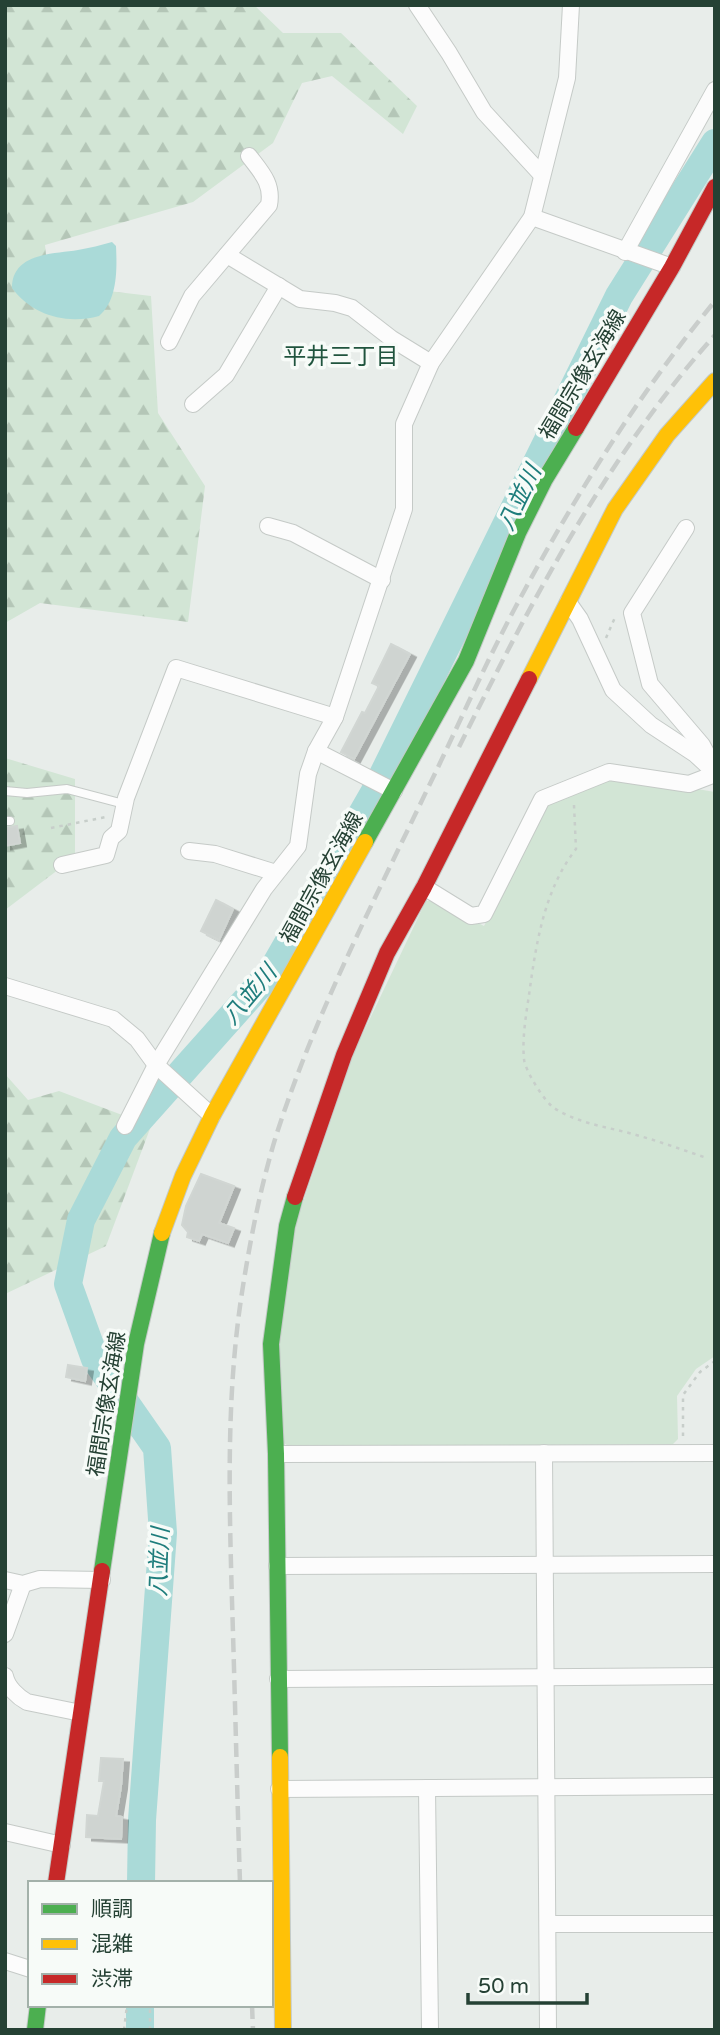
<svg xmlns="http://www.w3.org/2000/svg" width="720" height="2035" viewBox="0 0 720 2035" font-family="'Varela Round','Noto Sans JP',sans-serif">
  <defs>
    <pattern id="forest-firs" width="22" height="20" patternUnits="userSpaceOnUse" patternTransform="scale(1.75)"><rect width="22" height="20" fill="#d2e5d5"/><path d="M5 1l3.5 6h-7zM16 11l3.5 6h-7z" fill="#b4c6b7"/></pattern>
    <filter id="shadow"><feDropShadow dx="6" dy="3.5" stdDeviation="0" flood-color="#0004"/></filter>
  </defs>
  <rect width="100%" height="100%" fill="#e8edea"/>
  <g fill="url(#forest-firs)">
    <path d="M5,5H254L283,33H341L417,106L403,134L332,76L302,83L273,143L193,202L45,245L49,284L151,296L158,413L205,486L188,622L40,603L5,623Z"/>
    <path d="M5,758L75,779V857L5,910Z"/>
    <path d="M5,1074L28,1100L59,1091L151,1126L106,1246L5,1294Z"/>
  </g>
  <path fill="#d2e5d5" d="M620,776L715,792V1356L696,1369L677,1396L678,1439L673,1444L290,1447L282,1442L279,1331L297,1220L355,1050L426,901H437L484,926L547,802Z"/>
  <path fill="#aadad8" d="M112,242L116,246C117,268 118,300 99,316C66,325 32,315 12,288C12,253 53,254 78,250C90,248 101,245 112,242Z"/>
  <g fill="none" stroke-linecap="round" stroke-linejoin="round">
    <g stroke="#aadad8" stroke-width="28">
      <path d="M141,1883L142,1820L163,1533L157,1448L95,1359L68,1284L81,1220L123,1138L272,971L374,793L619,296L715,143"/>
      <path d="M140,2030V2005"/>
    </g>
  </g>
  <g fill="#cfd4d1" stroke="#d1d6d3" stroke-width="2" filter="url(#shadow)">
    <path d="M391,644L410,654L354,759L341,752L362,712L365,713L379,686L372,683Z"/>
    <path d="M17,826L20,843L5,846V828Z"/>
    <path d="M216,900L233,909L219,940L201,931Z"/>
    <path d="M201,1174L234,1186L219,1223L234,1228L228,1243L202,1234L199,1241L187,1237L188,1232L182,1225L186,1206Z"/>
    <path d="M68,1365L87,1368L85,1381L66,1377Z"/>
    <path d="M101,1758L123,1759L121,1786L116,1816L122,1817L121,1839L86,1837L87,1815L98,1816L104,1781H99Z"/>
  </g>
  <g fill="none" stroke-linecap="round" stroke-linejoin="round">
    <defs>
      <g id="lane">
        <path d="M5,791L27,793L67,789L124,804"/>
        <path d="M5,821H10"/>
      </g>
      <g id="street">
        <path d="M417,5L449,53L484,112L541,174"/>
        <path d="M532,217L672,267"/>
        <path d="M625,252L715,90"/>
        <path d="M227,255L300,299L335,303L352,308L392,339L431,363"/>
        <path d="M169,342L192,296L269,205C273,184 262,173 249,156"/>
        <path d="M193,404L226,375L279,286"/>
        <path d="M268,526L293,533L382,580"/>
        <path d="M686,528L632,613L650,684L702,745L715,769"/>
        <path d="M568,602L580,619L613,690L651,725L695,754L708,766"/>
        <path d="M316,751L394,791"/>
        <path d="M189,851L215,854L276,873"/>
        <path d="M62,865L106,855L111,838L119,831L126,798L176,668L335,717"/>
        <path d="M424,887L471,916L484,914L542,799L609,772L689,784L715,774"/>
        <path d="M5,986L113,1019L137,1039L156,1065L212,1116"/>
        <path d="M125,1126L156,1065L264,889L298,846L308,774L316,751L335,717L404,509V424L431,363L532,217L567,78L571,5"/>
        <path d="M544,1453L548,2030"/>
        <path d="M276,1454L715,1453"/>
        <path d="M277,1566L715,1564"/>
        <path d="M5,1580L23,1584L40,1579L102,1580"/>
        <path d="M5,1634L23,1584"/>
        <path d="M5,1676C7,1687 18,1697 27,1702L81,1713"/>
        <path d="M278,1679L715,1676"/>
        <path d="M427,1788L430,2030"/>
        <path d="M279,1789L715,1786"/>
        <path d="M5,1832L62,1845"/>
        <path d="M549,1924H715"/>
        <path d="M5,1961L30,1969"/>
      </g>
      <g id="fast">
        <path d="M365,842L466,661L518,533L545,479L576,428"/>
        <path d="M102,1571L136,1344L162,1233"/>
        <path d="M280,1757L276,1454L271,1344L287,1226L295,1197"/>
        <path d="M35,2030L38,2005"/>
      </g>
      <g id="slow">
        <path d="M529,679L615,509L667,435L715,381"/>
        <path d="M162,1233L183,1176L212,1116L365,842"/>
        <path d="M280,1757L283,2030"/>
      </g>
      <g id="jam">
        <path d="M576,428L672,267L715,187"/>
        <path d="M295,1197L344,1055L387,953L424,887L529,679"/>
        <path d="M56,1883L102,1571"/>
      </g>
    </defs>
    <use href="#lane" stroke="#c5cac7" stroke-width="10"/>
    <use href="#street" stroke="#c5cac7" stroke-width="18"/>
    <use href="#fast" stroke="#c3cac7" stroke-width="18"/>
    <use href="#slow" stroke="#c3cac7" stroke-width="18"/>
    <use href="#jam" stroke="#c3cac7" stroke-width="18"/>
    <g stroke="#c7ceca" stroke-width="2.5" stroke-dasharray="3.5 5" stroke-linecap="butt">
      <path d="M606,638L616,615"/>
      <path d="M574,805L576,849C544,890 536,944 529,995C526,1015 522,1039 524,1059C525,1071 545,1102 554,1108C576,1122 601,1126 625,1132C653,1139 680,1149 707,1158"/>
      <path d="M51,828L106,817"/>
      <path d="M683,1436V1395L700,1372L715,1361"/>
      <path d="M124,2030L127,2005"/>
      <path d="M150,2030V2005"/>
    </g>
    <use href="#lane" stroke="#fcfcfc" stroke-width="8"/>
    <use href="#street" stroke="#fcfcfc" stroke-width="16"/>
    <use href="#fast" stroke="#4caf50" stroke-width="16"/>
    <use href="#slow" stroke="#ffc107" stroke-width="16"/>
    <use href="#jam" stroke="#c62828" stroke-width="16"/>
    <g stroke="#c9cdcb" stroke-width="4.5" stroke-dasharray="14 7" stroke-linecap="butt">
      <path d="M459,747C531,602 606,457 715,335"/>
      <path d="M240,1883C237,1789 235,1695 232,1601C229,1496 226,1391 243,1286C251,1236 261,1185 276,1136C314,1017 372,905 426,792C456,731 483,668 515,608C573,499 637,396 715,301"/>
      <path d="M252,2005L253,2030"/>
    </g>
  </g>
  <g text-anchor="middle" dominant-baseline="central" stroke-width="7" stroke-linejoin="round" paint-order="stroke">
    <g font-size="21" fill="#254134" stroke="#f7fbf8">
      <text transform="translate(583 375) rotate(-59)">福間宗像玄海線</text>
      <text transform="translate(322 878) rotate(-61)">福間宗像玄海線</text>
      <text transform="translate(107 1404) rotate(-81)">福間宗像玄海線</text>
    </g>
    <g font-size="23" fill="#20543e" stroke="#f7fbf8">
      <text x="341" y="357">平井三丁目</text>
    </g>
    <g font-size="23" font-style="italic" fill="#1e7d7c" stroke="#f7fbf8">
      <text transform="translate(520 498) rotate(-64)">八並川</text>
      <text transform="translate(250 995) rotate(-50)">八並川</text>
      <text transform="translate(160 1562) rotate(-88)">八並川</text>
    </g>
  </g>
  <rect width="720" height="2035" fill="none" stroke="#254134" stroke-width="14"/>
  <rect x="28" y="1881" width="245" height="126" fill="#f7fbf8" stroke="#a3b1aa" stroke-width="2"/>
  <rect x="42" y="1904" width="35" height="10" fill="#4caf50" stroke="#a3b1aa" stroke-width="2"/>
  <text x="91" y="1916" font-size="21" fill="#254134">順調</text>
  <rect x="42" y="1939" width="35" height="10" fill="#ffc107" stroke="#a3b1aa" stroke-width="2"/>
  <text x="91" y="1951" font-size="21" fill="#254134">混雑</text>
  <rect x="42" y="1974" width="35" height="10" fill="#c62828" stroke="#a3b1aa" stroke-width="2"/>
  <text x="91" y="1986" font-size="21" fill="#254134">渋滞</text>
  <path d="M468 1993v10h119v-10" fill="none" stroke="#254134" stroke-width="3.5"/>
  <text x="478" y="1993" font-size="21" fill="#254134" stroke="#f7fbf8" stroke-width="5" paint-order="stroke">50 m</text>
</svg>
